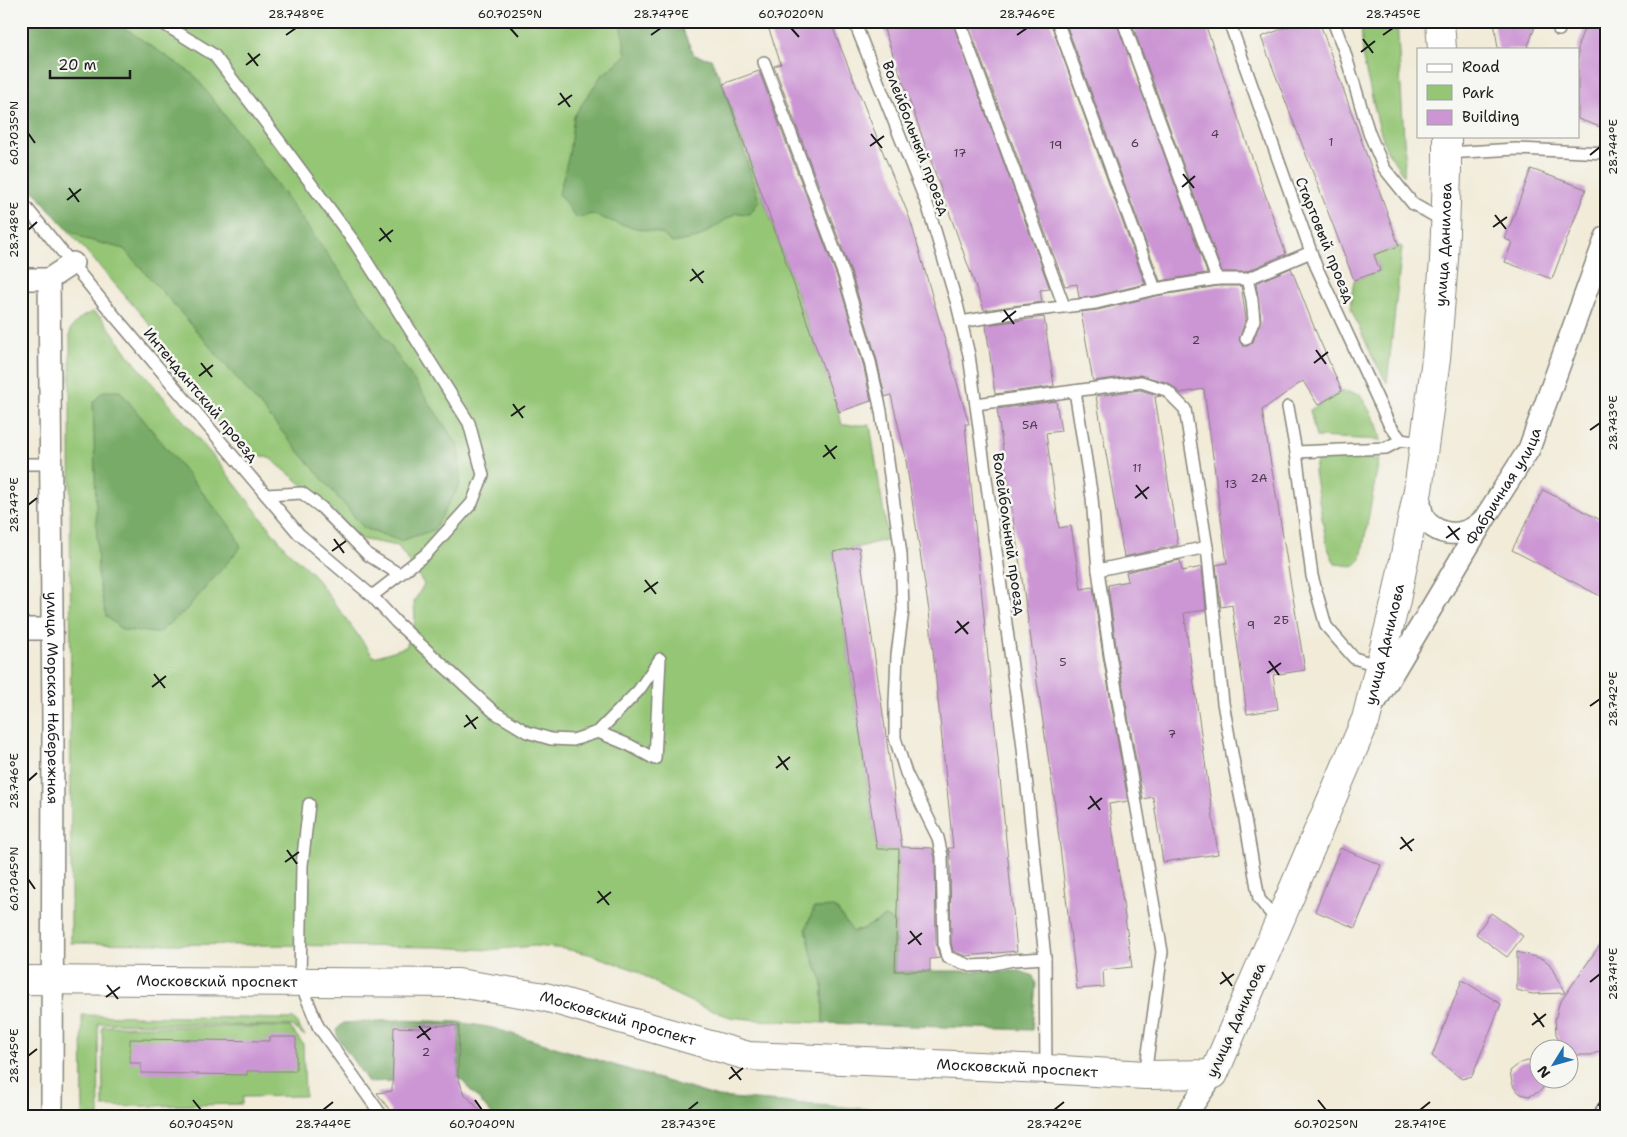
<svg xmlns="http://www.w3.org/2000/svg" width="1627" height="1137" viewBox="0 0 1627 1137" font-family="'Shantell Sans',sans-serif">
  <rect width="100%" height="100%" fill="#f6f6f2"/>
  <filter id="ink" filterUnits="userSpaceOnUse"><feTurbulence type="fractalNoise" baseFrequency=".02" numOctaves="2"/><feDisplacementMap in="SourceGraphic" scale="10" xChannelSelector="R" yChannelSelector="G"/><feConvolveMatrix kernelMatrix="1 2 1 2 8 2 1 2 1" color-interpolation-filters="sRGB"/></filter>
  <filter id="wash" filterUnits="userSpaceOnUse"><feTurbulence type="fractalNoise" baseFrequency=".0096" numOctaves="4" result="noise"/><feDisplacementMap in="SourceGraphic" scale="20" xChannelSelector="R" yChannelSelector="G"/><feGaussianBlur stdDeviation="1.12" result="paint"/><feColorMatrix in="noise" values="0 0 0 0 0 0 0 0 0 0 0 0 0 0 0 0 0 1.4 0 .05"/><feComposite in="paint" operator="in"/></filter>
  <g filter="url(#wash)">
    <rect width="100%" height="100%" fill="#f1ebd8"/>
    <g fill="#95c676" stroke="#587149">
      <path d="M21,21H678L694,55L711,59L723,84L839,412L842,425H870L888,539L859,547L833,553L877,849H899L896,923L885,917L865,928L852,932L835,907L812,956L823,983V1023L758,1020L730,1017L702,1007L668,991L635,970L589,954L565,949L534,946L488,950L436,947L71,943L70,330C77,321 82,315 93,312L103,319L131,358L217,461L286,549L313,574L374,657L406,647L415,621L414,602L424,584L398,546L359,539L333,510L271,459L247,450L226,433L150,336L152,327L21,176Z"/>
      <path d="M1361,21H1397L1405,155L1404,176L1386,149L1378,123L1363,59Z"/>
      <path d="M1399,246L1402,247L1387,383L1372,356L1350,307L1354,280L1380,271L1374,255Z"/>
      <path d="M1342,391L1360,394L1377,424L1381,440L1316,437L1310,410Z"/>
      <path d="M1318,457L1379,459L1361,559L1354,566L1335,564L1327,546L1314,472Z"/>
      <path d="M82,1015L294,1019L305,1036L292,1026L98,1023L99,1116H83Z"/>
      <path d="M102,1026L290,1027L303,1044L305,1096L243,1097L242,1104L103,1107Z"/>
    </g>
    <g fill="#78ab67" stroke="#4a6442">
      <path d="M21,21H114L194,75L268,172L346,280L459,447L460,484L434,530L400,541L364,528L177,308L124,249L85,239L63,225L21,176Z"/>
      <path d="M621,21H678L694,55L711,59L723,84L759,201L750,214L736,213L698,238L672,243L662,234L619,224L592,214L576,218L559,194L569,154L574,116L601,76L626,56Z"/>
      <path d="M21,326L24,327L25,455H21Z"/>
      <path d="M103,391H120L233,530L241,547L185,611L158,633L122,630L106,616L98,578L93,403Z"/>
      <path d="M835,907L853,932L865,928L885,917L896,923L895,971H1020L1033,976L1036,984L1032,1030L823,1023V983L812,956L806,928L814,908Z"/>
      <path d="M398,1020L458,1022L493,1028L718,1097L957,1116H493L458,1076L459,1026L421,1025V1028L394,1027L393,1081L368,1082L339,1040L336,1030L343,1023Z"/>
    </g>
    <g id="blocks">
      <g fill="#cc96d4">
        <path d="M766,21H830L910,219L969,424H965L1017,951L966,956L953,951L951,943L950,856L948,848H953L929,611L905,454L891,395L885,397L877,360L851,272L774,66L781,64Z"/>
        <path d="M881,21H952L1050,289L1040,290L1042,302L984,310Z"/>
        <path d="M967,21H1050L1145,284L1095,296L1079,298L1077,284L1065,286Z"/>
        <path d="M1065,21H1116L1207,273L1160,281Z"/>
        <path d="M1131,21H1204L1286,254L1245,272H1222Z"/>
        <path d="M1303,21H1319L1399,246L1374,255L1380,271L1354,280L1261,37Z"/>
        <path d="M1494,21H1537L1527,49H1498Z"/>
        <path d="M1587,21H1606V129L1578,119V45Z"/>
        <path d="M759,71L837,277L863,364L871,401L839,412L723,84Z"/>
        <path d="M1531,169L1586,189L1552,279L1505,262L1512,242L1505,239Z"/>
        <path d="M1291,268L1316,332L1342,391L1318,405L1303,381L1262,410L1305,670L1273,675L1278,709L1247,714L1232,605L1221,607L1216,565L1227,563L1204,389L1180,393L1169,383L1140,375L1093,381L1081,312L1098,310L1156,296L1218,286H1241L1246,319L1239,339L1243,346H1247L1253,342L1261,320L1256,283Z"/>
        <path d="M1044,317L1054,386L995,394L986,325Z"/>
        <path d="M1140,390L1161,396L1155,397L1178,545L1124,557L1096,396Z"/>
        <path d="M1056,401L1061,431L1046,433L1059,528L1071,526L1081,589L1093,587L1103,656L1128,801L1109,804L1132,967L1103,970L1104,987L1077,989L1054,797L997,409Z"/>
        <path d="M1543,490L1606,523V599L1512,550Z"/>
        <path d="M859,547L902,847L932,848L935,857L936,944L940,958L930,959V971H895L899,849H877L833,552Z"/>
        <path d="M1180,560L1182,571L1202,567L1206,610L1184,613L1218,854L1163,862L1153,797L1143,799L1117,654L1108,585L1128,581L1126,572Z"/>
        <path d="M1340,848L1381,865L1355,928L1315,911Z"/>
        <path d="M1491,913L1523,936L1507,957L1476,934Z"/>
        <path d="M1606,936V1048L1591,1055H1578L1570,1051V1050L1562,1048L1556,1034L1555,1020L1559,1004Z"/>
        <path d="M1517,952L1543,959L1549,963L1565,993L1532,994L1517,990Z"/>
        <path d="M1462,980L1501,1004L1472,1076L1462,1079L1432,1056Z"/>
        <path d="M421,1025L459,1026L458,1076L463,1092L485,1116H394L377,1093L392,1091L394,1027L421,1028Z"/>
        <path d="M269,1037H296V1071H247V1075L141,1073V1063H130V1039L269,1041Z"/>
        <path d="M1528,1061L1540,1063V1080H1546L1543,1088L1539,1092L1529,1096L1521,1094L1515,1089L1512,1083L1510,1071L1520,1063Z"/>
      </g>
    </g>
  </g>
  <g filter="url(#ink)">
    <use href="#blocks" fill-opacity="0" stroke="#86847a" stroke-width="1"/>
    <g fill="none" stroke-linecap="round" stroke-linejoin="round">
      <defs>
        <g id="service">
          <path d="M159,21L214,55L278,139L355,243L469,423L483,475L472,503L426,554L372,596"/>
          <path d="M854,21L928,207L957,304L969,355L1022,739L1045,958L1046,1069"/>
          <path d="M959,21L1064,306"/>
          <path d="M1057,21L1155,289"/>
          <path d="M1123,21L1217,279"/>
          <path d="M1229,21L1316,266L1389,424L1401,440L1425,444"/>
          <path d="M1333,21L1344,50L1369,133L1384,168L1413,204L1445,222"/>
          <path d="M1559,30L1562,21"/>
          <path d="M764,62L844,275L870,362L881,411L901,554L903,610L897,655L895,703V738L906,773L938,838L942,856L944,944L947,957L971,966L989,965L1013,960L1045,958"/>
          <path d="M1447,153L1516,149L1606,153"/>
          <path d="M21,201L107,307L299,534L372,596L396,622L494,712L527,732L551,739L573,740L598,732L639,690L660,659L655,759L629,745L598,732"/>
          <path d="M961,322L1013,313L1096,303L1155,289L1217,279H1247L1311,252"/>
          <path d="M1246,339L1254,320L1252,300L1247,279"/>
          <path d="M1075,391L1092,498L1098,570L1110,655L1162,952L1145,1075"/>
          <path d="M976,404L1141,382L1166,390L1185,409L1207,547L1223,703L1235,770L1245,819L1259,899L1278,922"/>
          <path d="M1288,407L1296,452L1312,576L1326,626L1354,658L1379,666"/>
          <path d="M1296,452L1386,448L1401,440"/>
          <path d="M21,464H50"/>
          <path d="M266,495L302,493L322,508L368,555L399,574"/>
          <path d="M1098,570L1207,547"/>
          <path d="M309,804L302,865L300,982L318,1026L382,1116"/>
        </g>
        <g id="minor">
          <path d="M21,279H49L73,263"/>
          <path id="s1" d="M49,279L53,719L52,1116"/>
          <path d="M1418,492C1420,499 1420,508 1423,515C1424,520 1429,524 1433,527C1449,538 1470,534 1483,520"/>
          <path d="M21,629H52"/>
          <path id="s2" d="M1376,701L1485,518L1529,449L1606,237"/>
          <path d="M1185,1116L1214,1074"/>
        </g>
        <g id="tertiary">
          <path d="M1440,21L1442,49"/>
          <path id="s3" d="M21,980L458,983L545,997L748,1056L1046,1069L1145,1075L1214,1074L1366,719L1396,600L1418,490L1436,359L1444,260L1447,172V136"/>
        </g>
      </defs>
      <use href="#service" stroke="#86847a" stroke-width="14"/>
      <use href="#minor" stroke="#86847a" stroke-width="24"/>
      <use href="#tertiary" stroke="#86847a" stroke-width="30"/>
      <use href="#service" stroke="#fff" stroke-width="11"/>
      <use href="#minor" stroke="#fff" stroke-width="21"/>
      <use href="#tertiary" stroke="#fff" stroke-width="28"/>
      <defs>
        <path id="rail" d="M1593,1116L1606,1097"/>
      </defs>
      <use href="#rail" stroke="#1c1c1c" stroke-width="5.5"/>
      <use href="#rail" stroke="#f6f6f2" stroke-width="4" stroke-dasharray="11" stroke-linecap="butt"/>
    </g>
  </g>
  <path fill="none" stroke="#1c1c1c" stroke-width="2" d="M510,28L518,37M791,28L799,37M286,35L296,28M651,35L661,28M1017,35L1027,28M1383,35L1393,28M1363,39L1373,53M1361,52L1375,41M248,53L258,66M246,65L260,54M560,93L570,107M558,105L572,95M28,133L35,143M871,134L882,148M870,146L884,136M1590,155L1600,147M1183,174L1194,188M1182,187L1195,176M69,188L79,202M67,200L81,189M1495,215L1506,229M1493,227L1507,217M380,228L391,242M28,230L37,222M379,241L393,230M692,269L703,283M690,281L704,271M1004,310L1014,324M1002,322L1016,311M1316,350L1326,364M201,363L212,377M1314,363L1328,352M199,376L213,365M513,404L523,418M511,416L525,406M1590,430L1600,423M825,445L835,459M823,457L837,446M1136,485L1147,499M1135,498L1149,487M28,505L37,498M1448,526L1459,540M1446,538L1460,528M334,539L344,553M332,551L346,541M645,580L656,594M644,592L658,582M957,621L968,634M955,633L969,622M1269,661L1279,675M1267,673L1281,663M154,674L165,688M152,687L166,676M1590,706L1600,699M466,715L476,729M464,727L478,717M778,756L788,770M776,768L790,757M28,781L37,773M1090,796L1100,810M1088,809L1102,798M1401,837L1412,851M1400,849L1414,839M287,850L297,864M285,862L299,852M28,879L35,889M598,891L609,905M597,903L611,892M910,931L921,945M908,944L922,933M1222,972L1232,986M1590,982L1600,974M1220,984L1234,974M107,985L118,999M106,997L120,987M1534,1013L1544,1027M1532,1025L1546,1014M419,1026L430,1040M417,1038L431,1028M28,1056L37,1049M731,1067L741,1080M729,1079L743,1068M193,1100L201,1110M475,1100L482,1110M1318,1100L1326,1110M323,1110L333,1102M688,1110L698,1102M1054,1110L1064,1102M1420,1110L1430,1102"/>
  <g text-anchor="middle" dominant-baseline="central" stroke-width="5" stroke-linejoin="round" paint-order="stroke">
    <g font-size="12" fill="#483a4a">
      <text x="1215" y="134">4</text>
      <text x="1331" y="142">1</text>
      <text x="1135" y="143">6</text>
      <text x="1056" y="145">19</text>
      <text x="960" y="153">17</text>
      <text x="1196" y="340">2</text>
      <text x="1030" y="425">5А</text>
      <text x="1137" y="468">11</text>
      <text x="1259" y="478">2А</text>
      <text x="1231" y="484">13</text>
      <text x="1281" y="620">2Б</text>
      <text x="1251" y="625">9</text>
      <text x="1063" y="662">5</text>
      <text x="1172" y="734">7</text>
      <text x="426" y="1052">2</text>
    </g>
    <g font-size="15" fill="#1c1c1c" stroke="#f6f6f2">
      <text transform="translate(916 138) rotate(69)">Волейбольный проезд</text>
      <text transform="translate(1325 240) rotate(68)">Стартовый проезд</text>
      <text stroke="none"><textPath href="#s3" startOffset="2071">улица Данилова</textPath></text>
      <text transform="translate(201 395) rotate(50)">Интендантский проезд</text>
      <text stroke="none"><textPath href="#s2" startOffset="250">Фабричная улица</textPath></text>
      <text transform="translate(1009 534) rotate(82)">Волейбольный проезд</text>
      <text stroke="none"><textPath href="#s3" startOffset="1666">улица Данилова</textPath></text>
      <text stroke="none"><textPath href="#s1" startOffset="419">улица Морская Набережная</textPath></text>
      <text stroke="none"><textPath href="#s3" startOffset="196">Московский проспект</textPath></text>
      <text stroke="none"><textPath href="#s3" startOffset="601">Московский проспект</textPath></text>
      <text transform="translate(1236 1020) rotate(-66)">улица Данилова</text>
      <text stroke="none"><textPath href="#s3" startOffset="1006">Московский проспект</textPath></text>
    </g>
  </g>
  <rect width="1627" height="1137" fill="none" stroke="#f6f6f2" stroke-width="55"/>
  <rect x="1417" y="48" width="162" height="90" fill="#f6f6f2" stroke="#9f9f9c"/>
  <rect x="1427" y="64" width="25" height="8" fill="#ffffff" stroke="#9f9f9c"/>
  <text x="1462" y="72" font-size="15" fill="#1c1c1c">Road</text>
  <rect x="1427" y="85" width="25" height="15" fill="#95c676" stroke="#9f9f9c"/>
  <text x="1462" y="98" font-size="15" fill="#1c1c1c">Park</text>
  <rect x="1427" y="110" width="25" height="15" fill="#cc96d4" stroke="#9f9f9c"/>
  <text x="1462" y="122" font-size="15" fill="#1c1c1c">Building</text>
  <g transform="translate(1554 1064) rotate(233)"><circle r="24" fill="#f6f6f2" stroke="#9f9f9c"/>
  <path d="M0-4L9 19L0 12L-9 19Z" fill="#1f6fb2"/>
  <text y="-8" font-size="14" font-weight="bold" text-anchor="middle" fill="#1c1c1c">N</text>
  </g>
  <path d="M50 70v8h80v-8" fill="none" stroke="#1c1c1c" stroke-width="2.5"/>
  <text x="58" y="70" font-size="15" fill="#1c1c1c" stroke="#f6f6f2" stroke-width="4" paint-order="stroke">20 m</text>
  <rect x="28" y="28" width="1572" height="1082" fill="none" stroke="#1c1c1c" stroke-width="2"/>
  <g font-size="12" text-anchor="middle" fill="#1c1c1c">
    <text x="296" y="18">28.748°E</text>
    <text x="510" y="18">60.7025°N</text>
    <text x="661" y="18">28.747°E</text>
    <text x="791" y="18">60.7020°N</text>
    <text x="1027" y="18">28.746°E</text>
    <text x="1393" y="18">28.745°E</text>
    <text transform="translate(14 133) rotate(-90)" y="4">60.7035°N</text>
    <text transform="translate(1613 147) rotate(-90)" y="4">28.744°E</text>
    <text transform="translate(14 230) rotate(-90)" y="4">28.748°E</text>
    <text transform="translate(1613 423) rotate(-90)" y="4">28.743°E</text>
    <text transform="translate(14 505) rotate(-90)" y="4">28.747°E</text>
    <text transform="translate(1613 699) rotate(-90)" y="4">28.742°E</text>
    <text transform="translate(14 781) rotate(-90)" y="4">28.746°E</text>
    <text transform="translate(14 879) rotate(-90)" y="4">60.7045°N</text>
    <text transform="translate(1613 974) rotate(-90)" y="4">28.741°E</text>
    <text transform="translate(14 1056) rotate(-90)" y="4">28.745°E</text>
    <text x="201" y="1128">60.7045°N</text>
    <text x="323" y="1128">28.744°E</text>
    <text x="482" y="1128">60.7040°N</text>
    <text x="688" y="1128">28.743°E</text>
    <text x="1054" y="1128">28.742°E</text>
    <text x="1326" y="1128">60.7025°N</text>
    <text x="1420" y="1128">28.741°E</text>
  </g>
</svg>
